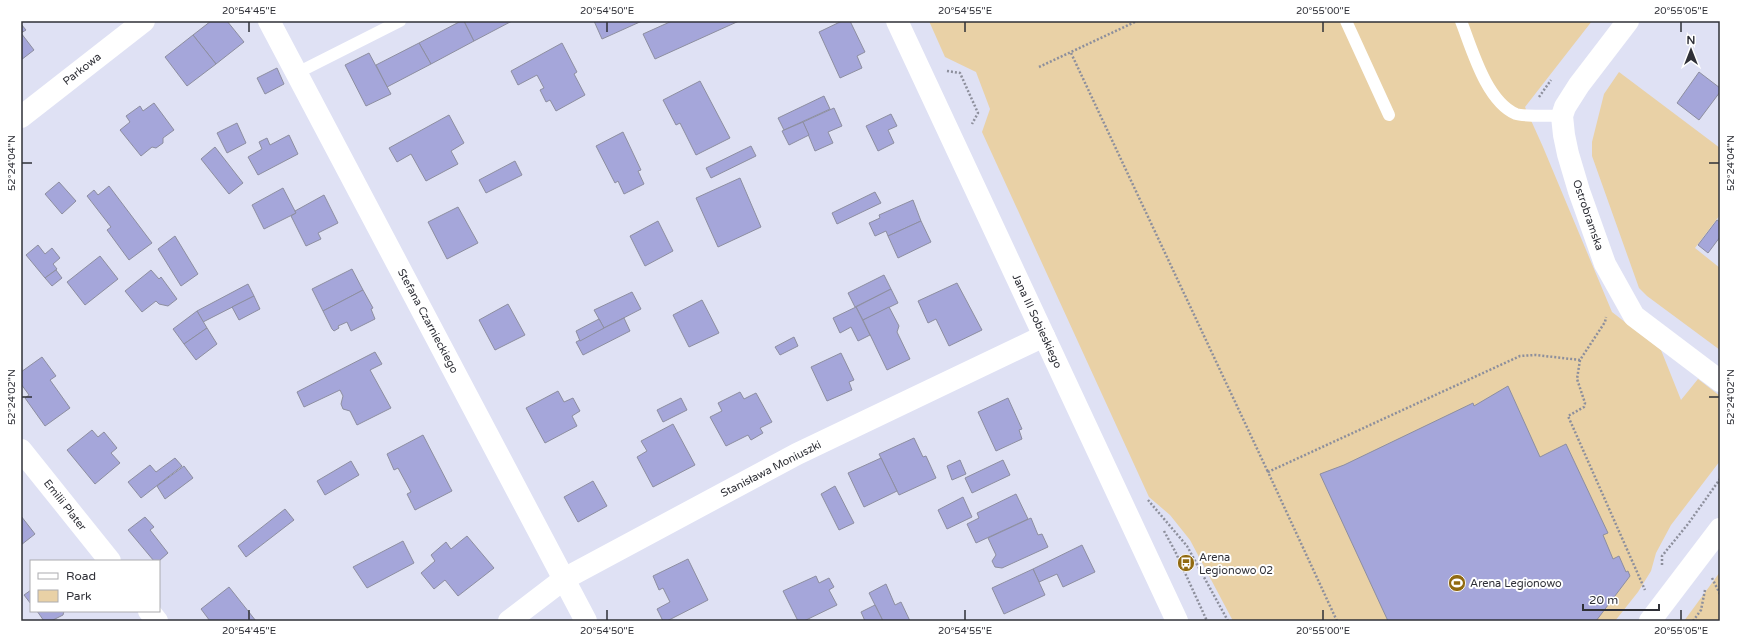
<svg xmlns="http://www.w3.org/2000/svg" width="1741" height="642" viewBox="0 0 1741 642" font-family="'Varela Round',sans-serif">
  <rect width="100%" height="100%" fill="#dfe1f4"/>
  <g fill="#e9d1a6">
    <path d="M929,21H1592L1525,107L1543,147L1612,312L1661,350L1681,400L1698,379L1720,396V461L1671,525L1656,553L1651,571L1638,592L1615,621H1233L1190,540L1170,515L1149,497L982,132L990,109L976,72L945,57Z"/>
    <path d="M1619,72L1720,148V215L1695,248L1720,268V350L1647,296L1639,288L1592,156V142L1604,94Z"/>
    <path d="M1720,572V621H1684Z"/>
  </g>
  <g fill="#a5a6da" stroke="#8d8ea0">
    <path d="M211,21H227L244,42L216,64L193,35Z"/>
    <path d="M461,21H464L474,41L431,64L419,43Z"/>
    <path d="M464,21H512L474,41Z"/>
    <path d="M594,21H642L602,39Z"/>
    <path d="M672,21H739L655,59L643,34Z"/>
    <path d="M842,21H850L865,52L857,56L862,68L840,78L819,32Z"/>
    <path d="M21,24L26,30L21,33L34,50L21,60Z"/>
    <path d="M193,35L216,64L187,86L165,57Z"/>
    <path d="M419,43L431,64L387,87L376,65Z"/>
    <path d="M562,43L577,72L574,74L585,95L556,111L550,100L546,102L540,90L544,88L537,75L518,85L511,71Z"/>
    <path d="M369,53L391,94L366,106L345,65Z"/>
    <path d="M277,68L284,84L265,94L257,78Z"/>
    <path d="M1699,72L1720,88V92L1699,120L1677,103Z"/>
    <path d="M700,81L730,138L696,155L680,123L676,125L663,100Z"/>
    <path d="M824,96L830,109L784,130L778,118Z"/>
    <path d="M154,103L174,130L163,138V143L156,148L152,147L141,156L120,130L130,122L126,116L140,106L143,111Z"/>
    <path d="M834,108L842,126L828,132L833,143L815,151L803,122Z"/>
    <path d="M891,114L897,126L888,130L894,143L878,151L866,126Z"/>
    <path d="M449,115L464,143L451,151L458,164L426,181L411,154L397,162L389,148Z"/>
    <path d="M803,122L809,135L789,145L782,131Z"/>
    <path d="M237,123L246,143L227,153L217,133Z"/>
    <path d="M623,132L641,170L638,171L644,184L624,194L618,181L615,183L596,146Z"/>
    <path d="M289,135L298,154L258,175L248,157L262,149L259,142L267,138L270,145Z"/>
    <path d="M751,146L756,156L711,178L706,168Z"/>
    <path d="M215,147L243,183L229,194L201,159Z"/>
    <path d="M515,161L522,175L486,193L479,180Z"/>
    <path d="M740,178L761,227L718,247L696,198Z"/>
    <path d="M59,182L76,201L62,214L45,194Z"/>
    <path d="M109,186L152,243L129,260L107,230L111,227L87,196L94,190L98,195Z"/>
    <path d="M283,188L296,213L264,229L252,205Z"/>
    <path d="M875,192L881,203L837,224L832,213Z"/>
    <path d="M324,195L338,223L318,233L321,239L306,246L291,216L296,213L295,211Z"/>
    <path d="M913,200L921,221L888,236L886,231L875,236L869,223L880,218L879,215Z"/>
    <path d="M458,207L478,243L447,259L428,222Z"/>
    <path d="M1717,220L1720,222V237L1708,253L1698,245Z"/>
    <path d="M658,221L673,251L645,266L630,236Z"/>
    <path d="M921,221L931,242L898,258L888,236Z"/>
    <path d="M175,236L198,274L181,286L158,249Z"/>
    <path d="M38,245L45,254L52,248L60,258L53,264L57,269L45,278L26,255Z"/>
    <path d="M100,256L118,279L85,305L67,282Z"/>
    <path d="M352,269L363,290L323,311L312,289Z"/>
    <path d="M56,270L62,278L52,286L45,278Z"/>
    <path d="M151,270L159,279L161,277L177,299L168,306L159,304L156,301L142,312L125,291Z"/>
    <path d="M884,275L891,289L855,307L848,293Z"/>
    <path d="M957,283L982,330L949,346L936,319L928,323L918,301Z"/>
    <path d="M248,284L254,296L203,322L197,311Z"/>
    <path d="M891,289L898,303L863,320L856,307Z"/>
    <path d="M363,290L373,308L371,309L375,319L351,331L347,322L338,326L339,328L334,331L332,329L323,311Z"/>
    <path d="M632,292L641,309L604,328L594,310Z"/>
    <path d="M254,296L260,309L239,320L232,307Z"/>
    <path d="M702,300L719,333L689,347L673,315Z"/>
    <path d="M508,304L525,335L495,350L479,320Z"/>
    <path d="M856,307L870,335L858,341L851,327L840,333L833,318Z"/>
    <path d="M889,307L899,326L897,332L910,359L887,370L863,320Z"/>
    <path d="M197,311L207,328L184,344L173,329Z"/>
    <path d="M624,318L630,331L583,355L576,342Z"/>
    <path d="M599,319L604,328L580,341L576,331Z"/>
    <path d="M207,328L217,344L196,360L184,344Z"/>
    <path d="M794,337L798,346L780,355L775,347Z"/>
    <path d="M375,352L382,364L370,370L391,408L357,425L350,411L343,409L341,404L343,396L340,390L304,407L297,392Z"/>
    <path d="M841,353L854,380L849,382L852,390L827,401L811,367Z"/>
    <path d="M42,357L56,376L50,380L70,408L45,426L25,398L29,395L21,384V372Z"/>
    <path d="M1508,386L1540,457L1566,444L1608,533L1603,535L1613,559L1619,556L1626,572L1628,571L1630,576L1596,621H1388L1320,474L1344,465L1473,403L1474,406Z"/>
    <path d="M558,391L564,402L573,398L580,411L572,416L577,426L545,443L526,408Z"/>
    <path d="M740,392L744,399L756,393L772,422L760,428L763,433L751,440L748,435L726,446L710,417L722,411L718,403Z"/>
    <path d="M681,398L687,410L663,422L657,410Z"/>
    <path d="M1008,398L1022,429L1019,430L1022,439L996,451L978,412Z"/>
    <path d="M673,424L695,465L653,487L637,457L647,451L641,441Z"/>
    <path d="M92,430L98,437L104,432L117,448L111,453L120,463L95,484L67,450Z"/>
    <path d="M423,435L452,491L415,510L407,494L411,492L398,468L394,470L387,454Z"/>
    <path d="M914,438L923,457L926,456L936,478L899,495L879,454Z"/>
    <path d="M175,458L182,466L141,498L128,482L150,465L156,472Z"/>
    <path d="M881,458L897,491L864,507L848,473Z"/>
    <path d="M960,460L966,474L952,480L947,466Z"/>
    <path d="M1003,460L1010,475L972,493L965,478Z"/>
    <path d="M351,461L359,475L325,495L317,481Z"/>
    <path d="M184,466L193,478L165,499L157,486Z"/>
    <path d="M593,481L607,506L578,522L564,497Z"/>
    <path d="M835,486L854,523L839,530L821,494Z"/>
    <path d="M1016,494L1028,519L976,543L967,524L979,518L977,513Z"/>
    <path d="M963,497L972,517L947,529L938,510Z"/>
    <path d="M285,509L294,520L246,557L238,546Z"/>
    <path d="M21,516L35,534L21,545Z"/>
    <path d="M145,517L154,527L150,530L168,553L159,561H154L128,530Z"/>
    <path d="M1031,518L1038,535L1042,534L1048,547L1002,568L995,567L992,561L996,555L988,538Z"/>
    <path d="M467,536L494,568L458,596L445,580L434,589L421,573L435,561L431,555L446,542L451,549Z"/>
    <path d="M403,541L414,563L367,588L353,567Z"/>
    <path d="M1082,545L1095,572L1063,587L1057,574L1039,582L1033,569Z"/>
    <path d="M688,559L708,600L667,621H663L657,609L670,602L663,588L659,590L653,576Z"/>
    <path d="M1033,569L1045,595L1004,614L992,588Z"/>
    <path d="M816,576L819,583L829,578L834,587L829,590L837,605L804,621H798L783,591Z"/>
    <path d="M886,584L895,605L901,602L910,621H883L869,593Z"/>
    <path d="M229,587L256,621H210L201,609Z"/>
    <path d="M31,590V604L24,595Z"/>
    <path d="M875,605L883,621H865L861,612Z"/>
    <path d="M37,611H64L63,615L51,621H44Z"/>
  </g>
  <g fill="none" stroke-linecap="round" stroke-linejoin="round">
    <g stroke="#8d8f9c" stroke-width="2.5" stroke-dasharray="2 2" stroke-linecap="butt">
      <path d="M1071,53L1268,472"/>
      <path d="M1039,67L1137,21"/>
      <path d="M947,71L960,73L978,113L972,124"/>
      <path d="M1539,97L1551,80"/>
      <path d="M1580,360L1577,379L1585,403L1584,407L1568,416L1645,590"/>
      <path d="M1148,500L1187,546L1228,621"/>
      <path d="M1164,531L1175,551L1207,621"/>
      <path d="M1662,565V556L1688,524L1720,479"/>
      <path d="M1712,578L1720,594"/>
      <path d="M1337,621L1268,472L1520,356L1536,355L1580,360L1605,322L1606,317"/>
      <path d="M1693,621L1701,610L1705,590"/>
    </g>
    <g stroke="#fff" stroke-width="12">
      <path d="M1346,21L1389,115"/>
      <path d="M1461,21C1472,49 1486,101 1516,114C1524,117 1552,115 1562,116"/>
      <path d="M297,73L400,21"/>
    </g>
    <g stroke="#fff" stroke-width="22">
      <path d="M269,21L586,621"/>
      <path d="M1628,21L1579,85L1565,107L1562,116L1564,135L1568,154L1579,191L1605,264L1634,316L1720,381"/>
      <path d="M21,117L144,21"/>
      <path d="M21,450L110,561"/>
      <path d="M149,611L157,621"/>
      <path d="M509,621L564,579L797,454L1044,336"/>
      <path d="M1650,621L1720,529"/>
    </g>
    <path stroke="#fff" stroke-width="22" d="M897,21L1177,621"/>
  </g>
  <path fill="none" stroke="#2f3037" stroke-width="1.5" d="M249,22V32M607,22V32M965,22V32M1323,22V32M1681,22V32M22,163H32M1709,163H1719M22,397H32M1709,397H1719M249,610V620M607,610V620M965,610V620M1323,610V620M1681,610V620"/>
  <defs>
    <symbol id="bus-disc" viewBox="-11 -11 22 22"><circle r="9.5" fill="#916a11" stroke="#fff"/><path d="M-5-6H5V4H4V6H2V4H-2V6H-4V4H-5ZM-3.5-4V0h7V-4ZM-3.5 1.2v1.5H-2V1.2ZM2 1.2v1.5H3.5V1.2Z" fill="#fff"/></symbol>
    <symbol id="stadium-disc" viewBox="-11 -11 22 22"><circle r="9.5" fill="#916a11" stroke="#fff"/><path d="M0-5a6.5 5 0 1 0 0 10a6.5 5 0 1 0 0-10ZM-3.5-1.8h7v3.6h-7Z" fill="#fff"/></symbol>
  </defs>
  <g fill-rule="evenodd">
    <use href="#bus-disc" x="1176" y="553" width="20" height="20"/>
    <use href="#stadium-disc" x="1447" y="573" width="20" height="20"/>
  </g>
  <g text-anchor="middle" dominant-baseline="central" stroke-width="4" stroke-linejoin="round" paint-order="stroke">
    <g font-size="11" fill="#2f3037" stroke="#fff">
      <text transform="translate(82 69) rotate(-38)">Parkowa</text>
      <text transform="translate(1588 215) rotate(71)">Ostrobramska</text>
      <text transform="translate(428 321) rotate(62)">Stefana Czarnieckiego</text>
      <text transform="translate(1037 321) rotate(65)">Jana III Sobieskiego</text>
      <text transform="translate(771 469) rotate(-27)">Stanisława Moniuszki</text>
      <text transform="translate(65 505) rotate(52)">Emilii Plater</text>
    </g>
    <g font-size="11" fill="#2f3037" stroke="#fff" text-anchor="start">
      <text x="1199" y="557">Arena<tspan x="1199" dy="13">Legionowo 02</tspan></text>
      <text x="1470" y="583">Arena Legionowo</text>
    </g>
  </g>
  <rect width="1741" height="642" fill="none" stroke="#ffffff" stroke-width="44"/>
  <rect x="30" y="560" width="130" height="52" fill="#ffffff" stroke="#acacaf"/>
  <rect x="38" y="573" width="20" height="6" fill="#ffffff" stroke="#acacaf"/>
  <text x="66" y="580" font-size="12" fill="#2f3037">Road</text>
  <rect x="38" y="590" width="20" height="12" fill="#e9d1a6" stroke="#acacaf"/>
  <text x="66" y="600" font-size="12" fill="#2f3037">Park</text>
  <g transform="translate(1691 50)" stroke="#ffffff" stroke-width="3" paint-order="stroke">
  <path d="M0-3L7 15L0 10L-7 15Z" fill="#2f3037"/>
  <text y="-6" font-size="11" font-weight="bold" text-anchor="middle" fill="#2f3037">N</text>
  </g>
  <path d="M1583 604v6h76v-6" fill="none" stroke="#2f3037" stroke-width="2"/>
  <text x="1589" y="604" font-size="12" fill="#2f3037" stroke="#ffffff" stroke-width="3" paint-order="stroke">20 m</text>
  <rect x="22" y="22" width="1697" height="598" fill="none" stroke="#2f3037" stroke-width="1.5"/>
  <g font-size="10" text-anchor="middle" fill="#2f3037">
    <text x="249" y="14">20°54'45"E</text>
    <text x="607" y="14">20°54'50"E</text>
    <text x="965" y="14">20°54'55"E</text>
    <text x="1323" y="14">20°55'00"E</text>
    <text x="1681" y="14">20°55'05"E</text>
    <text transform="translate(11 163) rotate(-90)" y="4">52°24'04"N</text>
    <text transform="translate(1730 163) rotate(-90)" y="4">52°24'04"N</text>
    <text transform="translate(11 397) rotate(-90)" y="4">52°24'02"N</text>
    <text transform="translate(1730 397) rotate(-90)" y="4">52°24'02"N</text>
    <text x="249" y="634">20°54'45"E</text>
    <text x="607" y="634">20°54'50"E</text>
    <text x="965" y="634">20°54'55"E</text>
    <text x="1323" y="634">20°55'00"E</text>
    <text x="1681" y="634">20°55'05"E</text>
  </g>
</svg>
